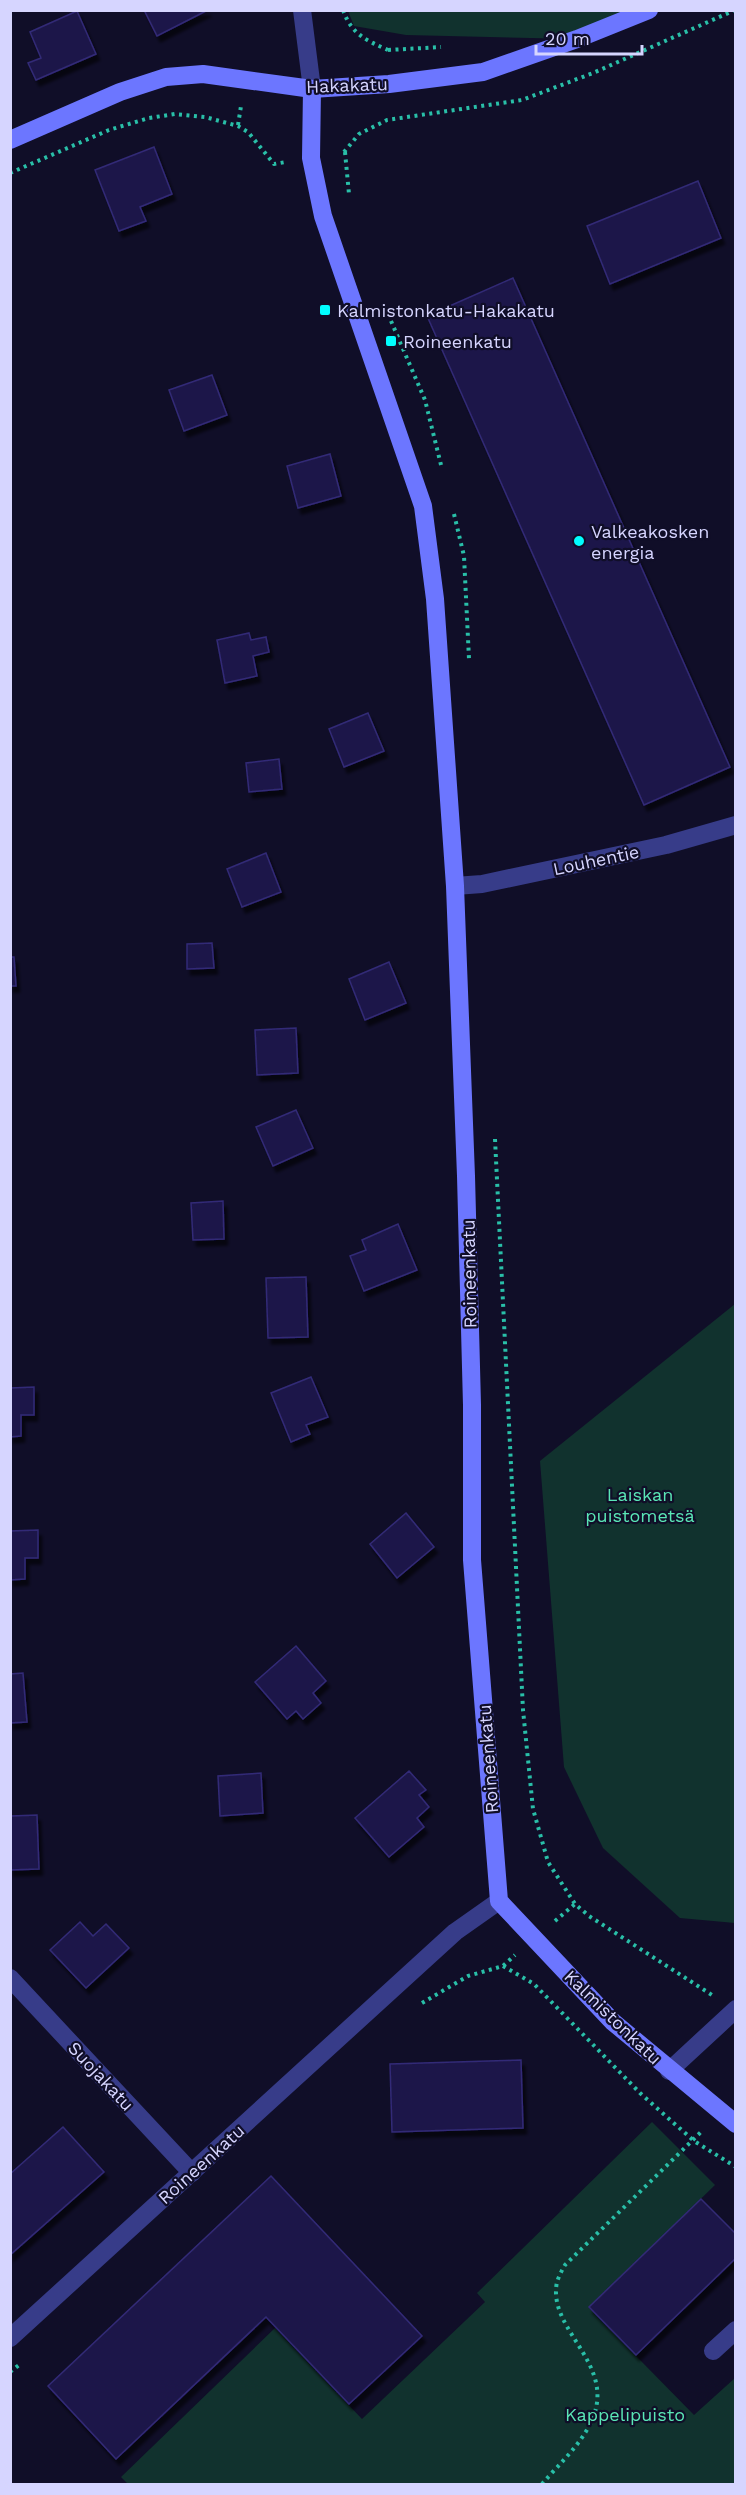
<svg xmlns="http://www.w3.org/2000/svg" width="746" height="2495" viewBox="0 0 746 2495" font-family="'Work Sans',sans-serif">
  <defs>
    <filter id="shadow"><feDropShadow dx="3.5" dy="6" stdDeviation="1.5" flood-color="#0009"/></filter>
  </defs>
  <rect width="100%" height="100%" fill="#100e28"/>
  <g fill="#11322e">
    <path d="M348,11H649L577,39L406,35L354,26Z"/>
    <path d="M735,1304V1923L680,1918L603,1848L564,1767L540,1461Z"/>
    <path d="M652,2122L715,2185L589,2308L694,2415L735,2378V2484H128L121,2477L275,2328L362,2419L485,2302L477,2293Z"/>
  </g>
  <g fill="#1f194a" stroke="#322a77" stroke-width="1.5" filter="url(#shadow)">
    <path d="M144,10H208L157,36Z"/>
    <path d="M77,11L96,54L36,80L28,63L41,58L30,32Z"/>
    <path d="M154,147L172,194L140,207L146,221L119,231L95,170Z"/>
    <path d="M698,181L721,238L610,284L587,226Z"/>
    <path d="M513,278L730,767L644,805L427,316Z"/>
    <path d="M212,375L227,415L184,431L169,390Z"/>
    <path d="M330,454L341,496L298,508L287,466Z"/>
    <path d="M249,633L251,640L266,637L269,652L253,656L257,676L225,683L217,640Z"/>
    <path d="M368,713L384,751L344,767L329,729Z"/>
    <path d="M279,759L282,789L249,792L246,763Z"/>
    <path d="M266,853L281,892L242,907L227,869Z"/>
    <path d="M212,943L214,968L187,969V944Z"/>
    <path d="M10,957H14L16,986H10Z"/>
    <path d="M389,962L406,1003L365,1020L349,979Z"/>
    <path d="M296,1028L298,1073L257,1075L255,1030Z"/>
    <path d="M296,1110L313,1148L273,1166L256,1127Z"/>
    <path d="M223,1201L224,1239L193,1240L191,1203Z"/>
    <path d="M398,1224L417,1270L364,1291L350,1256L366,1250L362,1240Z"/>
    <path d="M306,1277L308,1337L268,1338L266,1278Z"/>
    <path d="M311,1377L328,1417L306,1425L310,1434L291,1442L271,1393Z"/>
    <path d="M34,1387V1415H21V1436L10,1437V1388Z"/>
    <path d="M406,1513L434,1547L397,1578L370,1544Z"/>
    <path d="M38,1530V1558H25V1579L10,1580V1531Z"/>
    <path d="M296,1646L326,1681L313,1693L321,1703L303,1719L296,1711L287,1719L255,1682Z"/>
    <path d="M23,1673L27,1722L10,1723V1674Z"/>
    <path d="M409,1771L426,1790L419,1795L429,1807L417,1818L424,1827L389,1857L355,1818Z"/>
    <path d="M261,1773L263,1813L220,1816L218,1776Z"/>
    <path d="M37,1815L39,1869L10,1870L11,1816Z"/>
    <path d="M80,1922L93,1936L106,1924L129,1948L86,1988L50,1950Z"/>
    <path d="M521,2060L523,2128L392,2132L390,2064Z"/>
    <path d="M63,2127L104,2172L10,2255V2174Z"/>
    <path d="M271,2176L422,2336L349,2404L266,2317L116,2459L48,2386Z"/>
    <path d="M701,2199L736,2234V2258L636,2355L589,2307Z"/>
  </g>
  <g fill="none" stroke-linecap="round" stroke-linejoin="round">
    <g stroke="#29bfa8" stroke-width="4" stroke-dasharray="3 4.5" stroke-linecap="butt">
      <path d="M343,10C352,35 366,40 388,50"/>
      <path d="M388,50L441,47"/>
      <path d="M238,125L241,106"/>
      <path d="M344,152L359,134L387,120L522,100L593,73L735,10"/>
      <path d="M345,152L349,194"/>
      <path d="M10,173L109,130L149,118L175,114L205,117L238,126L248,132L274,164L286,162"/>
      <path d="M391,321L425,400L442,469"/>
      <path d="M454,514L464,556L469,659"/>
      <path d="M495,1139L523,1710L533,1809L548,1862L575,1904L589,1916L712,1995"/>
      <path d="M555,1921L575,1904"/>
      <path d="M503,1966L534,1984L640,2093L694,2141L736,2167"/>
      <path d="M422,2003L468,1976L503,1966L515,1955"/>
      <path d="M10,2372L19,2365"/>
      <path d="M542,2484C559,2464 585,2441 594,2415C613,2361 547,2329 557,2282C559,2276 562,2270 565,2265L701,2132"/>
    </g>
    <path stroke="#373c89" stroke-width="18" d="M713,2351L736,2330"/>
    <g stroke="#373c89" stroke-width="18">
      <path d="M302,10L312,89"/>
      <path d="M455,886L482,884L666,845L736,825"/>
      <path d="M10,1978L192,2173"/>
      <path d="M669,2071L736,2009"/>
      <path d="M10,2338L455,1932L499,1901"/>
    </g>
    <g stroke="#6c76ff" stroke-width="18">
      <path d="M312,89L311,158L323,216L423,506L435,599L455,886L466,1176L472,1405V1560L499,1901L613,2022L736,2124"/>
      <path d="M10,140L120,92L166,77L203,74L312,89L389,84L483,72L577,39L649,10"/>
    </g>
  </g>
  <g fill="#01fdff" stroke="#100e28" stroke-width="2">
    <rect x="319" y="304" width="12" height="12" rx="3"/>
    <rect x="385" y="335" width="12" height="12" rx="3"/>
    <circle cx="579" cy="541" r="6"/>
  </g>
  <g text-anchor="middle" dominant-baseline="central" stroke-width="4.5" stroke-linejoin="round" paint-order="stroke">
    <g font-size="18" fill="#d6d5ff" stroke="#100e28">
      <text transform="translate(347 85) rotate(-2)">Hakakatu</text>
      <text transform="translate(596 860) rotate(-12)">Louhentie</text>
      <text transform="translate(469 1274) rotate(-91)">Roineenkatu</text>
      <text transform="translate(488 1759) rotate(-94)">Roineenkatu</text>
      <text transform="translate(613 2017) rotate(44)">Kalmistonkatu</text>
      <text transform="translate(101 2076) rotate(47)">Suojakatu</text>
      <text transform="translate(201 2164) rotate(-42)">Roineenkatu</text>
    </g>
    <g font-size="18" fill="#d6d5ff" stroke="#100e28" text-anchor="start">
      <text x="337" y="310">Kalmistonkatu-Hakakatu</text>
      <text x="403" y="341">Roineenkatu</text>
      <text x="591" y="531">Valkeakosken<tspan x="591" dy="21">energia</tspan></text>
    </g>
    <g font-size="18" fill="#5ae6b6" stroke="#100e28">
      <text x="640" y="1494">Laiskan<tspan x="640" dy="21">puistometsä</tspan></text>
      <text x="625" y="2414">Kappelipuisto</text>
    </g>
  </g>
  <rect width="746" height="2495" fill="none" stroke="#d6d5ff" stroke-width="24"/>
  <path d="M536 45v9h106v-9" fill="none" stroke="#d6d5ff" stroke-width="3"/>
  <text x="545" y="45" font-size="18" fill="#d6d5ff" stroke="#100e28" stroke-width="4.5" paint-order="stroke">20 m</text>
</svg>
